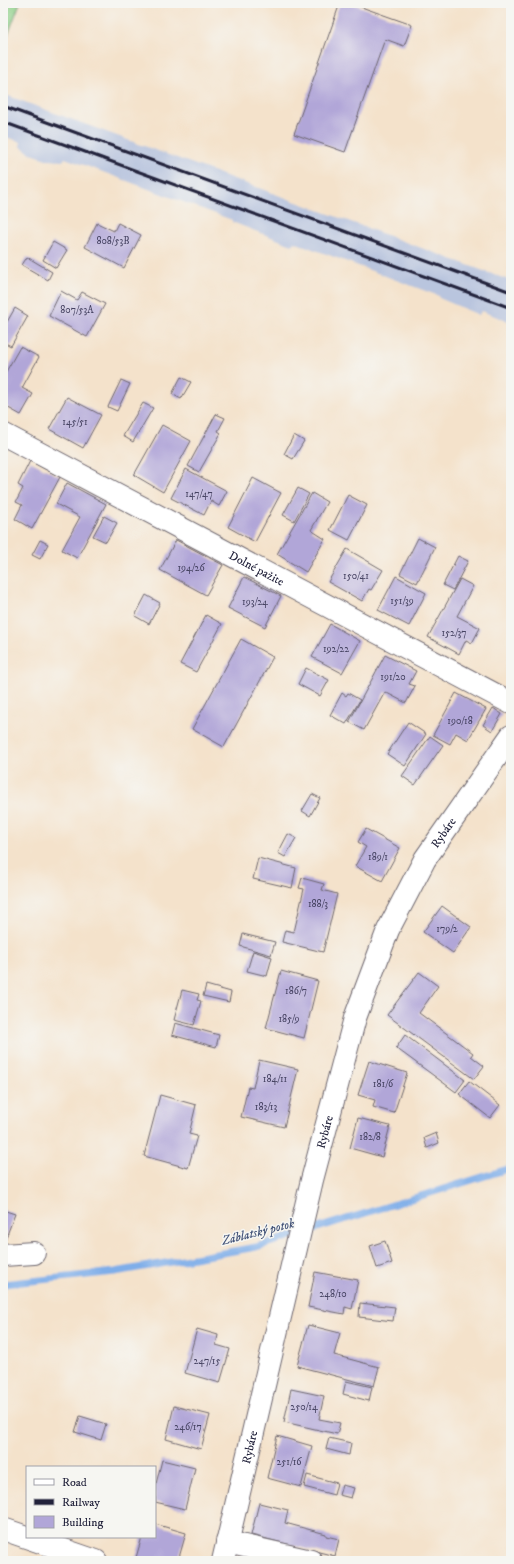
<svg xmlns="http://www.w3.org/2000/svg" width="514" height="1564" viewBox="0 0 514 1564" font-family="'IM FELL DW Pica',serif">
  <rect width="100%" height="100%" fill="#f6f6f2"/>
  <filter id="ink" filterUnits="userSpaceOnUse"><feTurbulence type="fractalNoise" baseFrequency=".025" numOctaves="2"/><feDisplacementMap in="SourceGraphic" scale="8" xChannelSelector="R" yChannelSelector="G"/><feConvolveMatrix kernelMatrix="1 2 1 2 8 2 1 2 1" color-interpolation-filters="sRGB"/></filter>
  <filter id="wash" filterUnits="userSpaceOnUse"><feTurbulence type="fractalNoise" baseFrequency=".012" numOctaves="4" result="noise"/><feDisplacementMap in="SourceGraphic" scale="16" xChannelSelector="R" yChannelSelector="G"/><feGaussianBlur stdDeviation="0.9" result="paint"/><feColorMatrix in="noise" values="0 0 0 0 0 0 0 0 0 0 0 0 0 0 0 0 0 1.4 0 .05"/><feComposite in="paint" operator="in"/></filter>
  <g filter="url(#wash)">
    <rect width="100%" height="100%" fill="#f4e2cb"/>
    <path fill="#b9c5de" d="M3,94L511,281V322L481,311L479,315L439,298V296L294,242L292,245L232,222V220L65,158L63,161L49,160L32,154L20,146L21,142L3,136Z"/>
    <path fill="#8ed088" stroke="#587962" d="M3,3H20L3,48Z"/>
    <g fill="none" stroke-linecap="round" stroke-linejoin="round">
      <path stroke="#7faee9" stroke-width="7" d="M3,1284L115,1272L256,1247L511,1168"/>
    </g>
    <g id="blocks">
      <g fill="#b1a6d8">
        <path d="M340,3H350L412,25L404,46L385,39L345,152L294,134Z"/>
        <path d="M97,223L114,231L118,223L141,235L124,268L85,247Z"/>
        <path d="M53,242L67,250L56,268L43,260Z"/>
        <path d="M27,257L52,272L48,280L22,265Z"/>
        <path d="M61,291L77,300L82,292L105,304L87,337L49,316Z"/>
        <path d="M15,308L28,316L11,346L3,342V320L7,322Z"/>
        <path d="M20,347L39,357L22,388L33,394L21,415L3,405V377Z"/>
        <path d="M181,377L191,382L181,399L172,394Z"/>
        <path d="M121,380L130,384L117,411L108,407Z"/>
        <path d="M67,397L101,415L83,448L49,429Z"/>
        <path d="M143,403L153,408L133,442L123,436Z"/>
        <path d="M216,414L225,418L218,431L221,433L199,472L188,466Z"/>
        <path d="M162,425L191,441L163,492L134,475Z"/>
        <path d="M294,435L304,441L293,459L284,454Z"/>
        <path d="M30,461L60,477L32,529L15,519L22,505L16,502L23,488L18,485Z"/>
        <path d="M186,469L227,491L219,506L211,501L204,515L171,498Z"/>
        <path d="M253,478L281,493L255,542L228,527Z"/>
        <path d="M67,483L106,504L77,558L62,550L80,517L56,504Z"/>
        <path d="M298,488L309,494L294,521L283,515Z"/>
        <path d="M312,493L327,502L311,530L325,539L306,572L277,554Z"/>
        <path d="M348,495L367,505L349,540L330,530Z"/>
        <path d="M104,516L117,523L106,542L93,536Z"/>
        <path d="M418,538L435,547L417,583L400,574Z"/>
        <path d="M40,540L48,544L40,559L32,555Z"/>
        <path d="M176,540L223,565L206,595L160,570Z"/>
        <path d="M347,549L383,570L371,590L369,589L362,601L328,582Z"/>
        <path d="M458,556L468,561L453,590L443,585Z"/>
        <path d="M396,576L426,593L409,626L378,610Z"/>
        <path d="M244,577L281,596L265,627L228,608Z"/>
        <path d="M460,579L473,586L457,616L480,628L472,643L466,640L459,654L428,637Z"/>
        <path d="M146,595L160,603L149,624L135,616Z"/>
        <path d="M206,615L222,624L196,672L180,664Z"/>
        <path d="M330,624L360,641L342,673L312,657Z"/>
        <path d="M241,639L273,657L224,747L192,729Z"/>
        <path d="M385,655L416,671L409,684L415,686L406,703L385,692L364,730L349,722Z"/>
        <path d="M306,668L329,680L320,696L298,684Z"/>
        <path d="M342,693L346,696L348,693L360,700L346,724L330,715Z"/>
        <path d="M456,693L486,709L468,740L456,733L450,744L433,735Z"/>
        <path d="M493,708L502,714L492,731L483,725Z"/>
        <path d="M408,722L426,734L405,766L387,754Z"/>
        <path d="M430,736L443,745L415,785L402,776Z"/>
        <path d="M312,794L320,798L310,816L302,811Z"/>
        <path d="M366,829L400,848L382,881L355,866L366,847L358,842Z"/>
        <path d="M288,834L296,838L285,857L278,853Z"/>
        <path d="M258,858L296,868L292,888L253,879Z"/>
        <path d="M302,878L324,884L322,890L337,894L323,952L282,942L285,930L294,932L304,889L299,888Z"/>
        <path d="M442,906L471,927L453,953L423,932Z"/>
        <path d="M243,934L275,942L271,955L240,946Z"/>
        <path d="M253,951L272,957L267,976L247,971Z"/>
        <path d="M281,971L318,981L304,1038L266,1028Z"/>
        <path d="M419,972L438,986L419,1013L473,1053L471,1056L484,1066L474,1079L387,1015Z"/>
        <path d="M206,985L231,992L229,1002L203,996Z"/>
        <path d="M182,990L199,994L197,1000L201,1001L194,1025L174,1020Z"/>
        <path d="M175,1023L219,1035L216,1047L172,1035Z"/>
        <path d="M405,1035L465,1080L456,1092L396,1048Z"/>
        <path d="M259,1060L298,1069L284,1127L241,1117L248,1087L253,1088Z"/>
        <path d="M369,1061L407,1073L394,1113L373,1107L375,1100L358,1095Z"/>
        <path d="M469,1081L500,1105L490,1118L459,1094Z"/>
        <path d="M160,1095L196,1105L189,1134L197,1136L188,1168L144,1156Z"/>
        <path d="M358,1118L390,1126L382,1157L350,1148Z"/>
        <path d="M436,1133L439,1143L427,1148L424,1138Z"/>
        <path d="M3,1210L15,1214L5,1240L3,1239Z"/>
        <path d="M385,1241L392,1263L377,1268L370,1246Z"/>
        <path d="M315,1272L358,1280L352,1309L345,1307L344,1314L308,1307Z"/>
        <path d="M360,1303L395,1307L393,1321L359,1317Z"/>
        <path d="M308,1325L340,1333L334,1355L379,1367L374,1386L297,1366Z"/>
        <path d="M197,1329L218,1335L216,1345L230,1349L220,1383L185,1373Z"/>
        <path d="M346,1381L372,1387L369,1401L343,1394Z"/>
        <path d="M291,1389L324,1396L319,1419L340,1423L337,1434L284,1422Z"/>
        <path d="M174,1406L210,1415L201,1449L166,1439Z"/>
        <path d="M80,1416L106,1424L101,1440L75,1432Z"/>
        <path d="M277,1436L312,1446L301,1487L267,1478Z"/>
        <path d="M329,1438L351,1443L349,1455L326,1449Z"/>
        <path d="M162,1460L195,1468L185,1509L155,1502V1483L156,1484Z"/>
        <path d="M307,1475L337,1483L334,1495L304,1487Z"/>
        <path d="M342,1485L354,1488L351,1498L339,1495Z"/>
        <path d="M259,1503L288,1510L285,1523L326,1534V1536L339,1539L335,1556L251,1535Z"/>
        <path d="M155,1524L186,1533L178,1561H135L142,1537H155Z"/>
      </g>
    </g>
  </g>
  <g filter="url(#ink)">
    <use href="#blocks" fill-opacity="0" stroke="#6c656d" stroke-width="1"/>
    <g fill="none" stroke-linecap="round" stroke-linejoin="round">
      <defs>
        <g id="minor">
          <path id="s1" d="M3,434L511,703"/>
          <path d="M3,1255L34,1253"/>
          <path d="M3,1529L96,1561"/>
          <path d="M227,1542L311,1561"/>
          <path id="s2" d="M223,1561L312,1180L355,1018L388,930L425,859L511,736"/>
        </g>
      </defs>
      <use href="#minor" stroke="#6c656d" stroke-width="24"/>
      <use href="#minor" stroke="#fff" stroke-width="22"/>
      <g stroke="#22223b" stroke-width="3">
        <path d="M3,106L511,292"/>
        <path d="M3,122L511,308"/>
      </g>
    </g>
  </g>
  <g text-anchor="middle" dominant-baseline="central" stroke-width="3" stroke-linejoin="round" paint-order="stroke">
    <g font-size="10" fill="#464362">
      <text x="113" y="241">808/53B</text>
      <text x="77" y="310">807/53A</text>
      <text x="75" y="422">145/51</text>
      <text x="199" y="494">147/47</text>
      <text x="191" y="568">194/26</text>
      <text x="356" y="576">150/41</text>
      <text x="402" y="601">151/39</text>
      <text x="255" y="602">193/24</text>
      <text x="454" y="633">152/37</text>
      <text x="336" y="649">192/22</text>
      <text x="393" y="677">191/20</text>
      <text x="460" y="721">190/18</text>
      <text x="378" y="857">189/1</text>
      <text x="318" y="904">188/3</text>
      <text x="447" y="929">179/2</text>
      <text x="296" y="991">186/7</text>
      <text x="289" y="1019">185/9</text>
      <text x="275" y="1079">184/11</text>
      <text x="383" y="1084">181/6</text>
      <text x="266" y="1107">183/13</text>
      <text x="370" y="1137">182/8</text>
      <text x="333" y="1294">248/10</text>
      <text x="207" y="1361">247/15</text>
      <text x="304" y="1407">250/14</text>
      <text x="188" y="1427">246/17</text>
      <text x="289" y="1462">251/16</text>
    </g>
    <g font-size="12" fill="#22223b" stroke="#f6f6f2">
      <text stroke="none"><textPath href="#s1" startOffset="287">Dolné pažite</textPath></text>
      <text stroke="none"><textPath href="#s2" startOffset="765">Rybáre</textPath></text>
      <text stroke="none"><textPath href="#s2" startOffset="441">Rybáre</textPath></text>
      <text stroke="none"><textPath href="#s2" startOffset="117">Rybáre</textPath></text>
    </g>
    <g font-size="13" font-style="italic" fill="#435378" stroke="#f6f6f2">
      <text transform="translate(258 1232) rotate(-14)">Záblatský potok</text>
    </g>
  </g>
  <rect width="514" height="1564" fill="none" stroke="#f6f6f2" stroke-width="16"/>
  <rect x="26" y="1466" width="130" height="72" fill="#f6f6f2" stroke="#a1a1a9"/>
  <rect x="34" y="1479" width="20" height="6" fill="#ffffff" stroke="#a1a1a9"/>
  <text x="62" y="1486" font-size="12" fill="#22223b">Road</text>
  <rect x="34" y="1499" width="20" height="6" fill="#22223b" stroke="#a1a1a9"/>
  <text x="62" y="1506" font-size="12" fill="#22223b">Railway</text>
  <rect x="34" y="1516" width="20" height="12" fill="#b1a6d8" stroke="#a1a1a9"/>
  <text x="62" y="1526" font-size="12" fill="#22223b">Building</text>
</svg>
